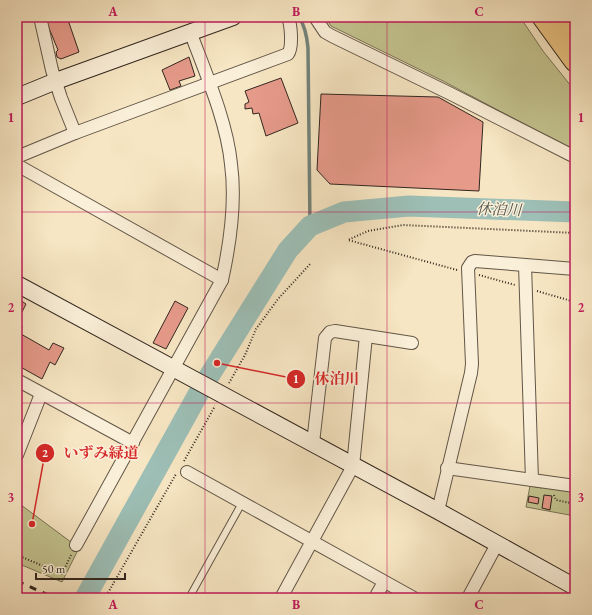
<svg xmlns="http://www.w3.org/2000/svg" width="592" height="615" viewBox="0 0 592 615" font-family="'EB Garamond','Noto Serif JP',serif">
  <rect width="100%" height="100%" fill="#f7e6c3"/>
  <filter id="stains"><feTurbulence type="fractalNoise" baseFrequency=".005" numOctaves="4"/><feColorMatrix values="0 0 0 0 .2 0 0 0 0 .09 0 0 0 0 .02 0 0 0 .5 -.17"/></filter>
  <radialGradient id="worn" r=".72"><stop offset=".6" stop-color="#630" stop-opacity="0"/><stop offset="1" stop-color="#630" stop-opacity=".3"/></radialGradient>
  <g fill="#c3c38f" stroke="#7a7457">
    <path d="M325,17H520L543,51L575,91V151L443,81L331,26Z"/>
    <path d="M530,486L542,488L544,486L575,491V516L526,507Z"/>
    <path d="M17,502L79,548L62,582L17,563Z"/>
  </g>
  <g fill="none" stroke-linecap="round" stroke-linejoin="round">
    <path stroke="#72827a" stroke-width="3.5" d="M299,17C305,26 307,37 308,48L310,226"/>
    <path stroke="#9dbfb6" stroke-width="21" d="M85,598L201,389L288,250L310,226L344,212L409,206L575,212"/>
  </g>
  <g fill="#e69a8a" stroke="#31261f">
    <path d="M56,17H67L79,52L61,59L57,57L56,52L58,50L46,21Z"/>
    <path d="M189,57L195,76L179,81L181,86L170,90L162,70Z"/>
    <path d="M281,78L298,123L266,136L259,113L253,114L252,108L245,109V104L249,102L245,91Z"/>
    <path d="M321,94L438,97L483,122L479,191L330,184L317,170Z"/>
    <path d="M17,298L26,304L17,322L22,326L21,334L49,350L53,343L64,348L55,365L50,362L42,379L17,365Z"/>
    <path d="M175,301L188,308L166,349L153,343Z"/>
    <path d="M544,495L552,496L550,510L542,508Z"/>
    <path d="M529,496L539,498L538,504L528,502Z"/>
  </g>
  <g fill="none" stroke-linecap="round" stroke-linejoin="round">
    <defs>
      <path id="lane" d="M189,598L242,503"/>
      <g id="street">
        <path d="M40,17L52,70L61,98L75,133"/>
        <path d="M315,17L325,32L332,36L451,94L575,157"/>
        <path d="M17,157L75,133L288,54C293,47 291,25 288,17"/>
        <path d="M17,165L222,280"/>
        <path d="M525,265L532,480"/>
        <path d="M17,380L133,443"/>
        <path d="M313,443L325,338L330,332L335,331L412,343"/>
        <path d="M17,455L41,394"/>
        <path d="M447,468L575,486"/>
        <path d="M187,472L414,598"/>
        <path d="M438,511L471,373L472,364L468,268L472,262L475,261L575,269"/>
        <path d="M76,545L222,280C230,244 236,201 231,164C227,122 206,74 191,34"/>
        <path d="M281,598L353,466L366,336"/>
        <path d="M375,598L384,582"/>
        <path d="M468,598L497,544"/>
      </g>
      <g id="secondary">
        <path d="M17,97L56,81L233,17"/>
        <path d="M17,284L438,511L575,587"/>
      </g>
      <g id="highway">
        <path d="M543,17L575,61"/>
        <path d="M565,17L575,30"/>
      </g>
    </defs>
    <use href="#lane" stroke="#625648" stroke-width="8"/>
    <use href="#street" stroke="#625648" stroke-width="14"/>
    <use href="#secondary" stroke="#31261f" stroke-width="18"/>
    <use href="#highway" stroke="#31261f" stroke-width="23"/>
    <g stroke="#31261f" stroke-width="2" stroke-dasharray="1 2" stroke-linecap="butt">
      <path d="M457,270L348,240L368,231L403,225L575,233"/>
      <path d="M479,275L515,285"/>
      <path d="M537,291L575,302"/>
      <path d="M229,383L245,355L256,329L278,299L311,263"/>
      <path d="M184,461L215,406"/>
      <path d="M554,495L556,500L575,504"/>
      <path d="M17,555L62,574L71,555"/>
      <path d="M105,598L176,474"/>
    </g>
    <use href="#lane" stroke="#faefd8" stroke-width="6"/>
    <use href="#street" stroke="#faefd8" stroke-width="12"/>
    <use href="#secondary" stroke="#faefd8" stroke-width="16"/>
    <use href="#highway" stroke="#ecc382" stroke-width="21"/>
    <path stroke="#31261f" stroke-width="3" stroke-dasharray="7 7" stroke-linecap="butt" d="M17,581L55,598"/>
  </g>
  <path fill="none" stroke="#c2185b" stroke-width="1" stroke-opacity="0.55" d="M205,17V598M387,17V598M17,212H575M17,403H575"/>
  <g text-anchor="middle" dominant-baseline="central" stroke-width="3" stroke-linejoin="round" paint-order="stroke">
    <g font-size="15" font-style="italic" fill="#51544c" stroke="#faefd8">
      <text transform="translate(499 209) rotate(2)">休泊川</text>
    </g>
  </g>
  <path fill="none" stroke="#d62828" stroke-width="1.5" d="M217 363L296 379M32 524L45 453"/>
  <g fill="#d62828" stroke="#faefd8" stroke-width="1.5">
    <circle cx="217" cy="363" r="4"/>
    <circle cx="32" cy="524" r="4"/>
    <circle cx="296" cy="379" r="10"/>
    <circle cx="45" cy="453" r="10"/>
  </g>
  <g font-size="12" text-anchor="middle" font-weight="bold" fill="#fff">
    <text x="296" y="383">1</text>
    <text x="45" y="457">2</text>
  </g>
  <g font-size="15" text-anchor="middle" font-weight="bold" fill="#d62828" stroke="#faefd8" stroke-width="3" stroke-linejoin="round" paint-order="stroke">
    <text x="337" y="384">休泊川</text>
    <text x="101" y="458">いずみ緑道</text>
  </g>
  <rect width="592" height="615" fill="none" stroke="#f7e6c3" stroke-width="44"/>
  <path d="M36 573v6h89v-6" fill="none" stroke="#31261f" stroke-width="2"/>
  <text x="42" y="573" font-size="12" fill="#31261f" stroke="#faefd8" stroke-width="3" paint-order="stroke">50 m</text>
  <rect x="22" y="22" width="548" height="571" fill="none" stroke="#c2185b" stroke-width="1.5"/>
  <g font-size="13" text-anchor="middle" font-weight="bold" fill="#c2185b">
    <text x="113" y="16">A</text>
    <text x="296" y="16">B</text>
    <text x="479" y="16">C</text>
    <text x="11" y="122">1</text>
    <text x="581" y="122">1</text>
    <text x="11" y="312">2</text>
    <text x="581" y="312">2</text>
    <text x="11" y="502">3</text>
    <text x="581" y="502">3</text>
    <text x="113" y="609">A</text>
    <text x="296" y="609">B</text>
    <text x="479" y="609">C</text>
  </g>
  <rect width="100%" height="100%" filter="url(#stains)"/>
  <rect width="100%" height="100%" fill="url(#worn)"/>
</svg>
